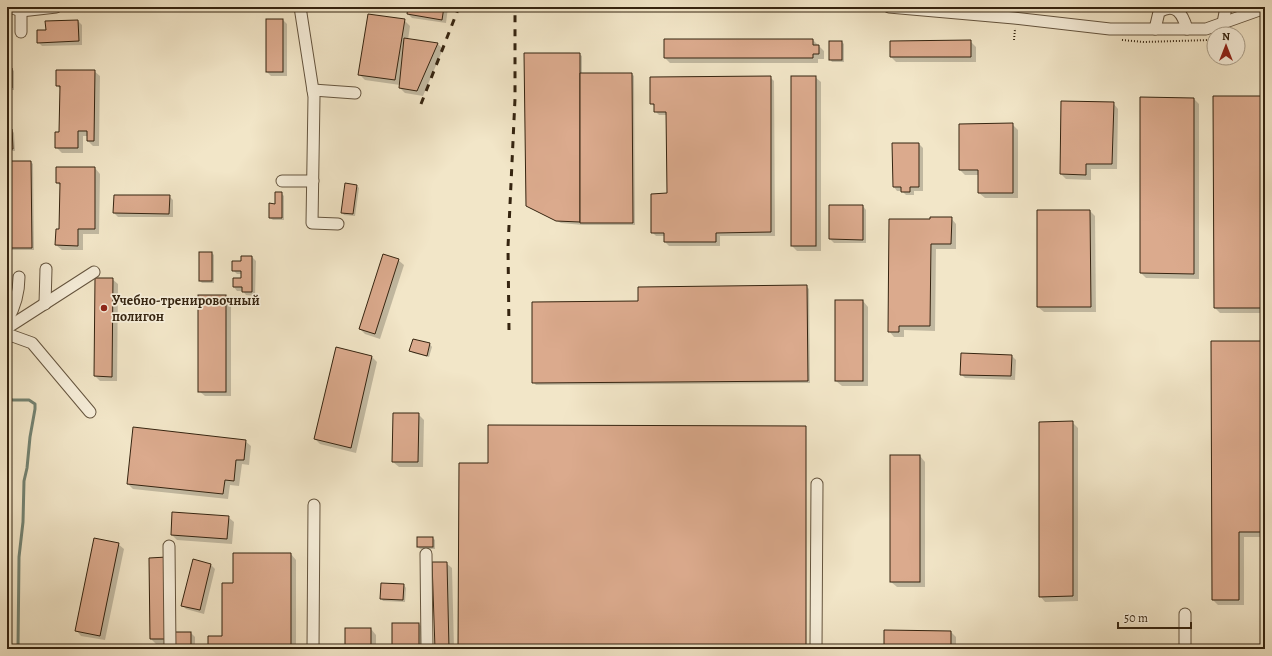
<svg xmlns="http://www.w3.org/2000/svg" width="1272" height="656" viewBox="0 0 1272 656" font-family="Alegreya,serif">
  <rect width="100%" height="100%" fill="#f2e6c8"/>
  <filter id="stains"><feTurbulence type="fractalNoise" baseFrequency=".005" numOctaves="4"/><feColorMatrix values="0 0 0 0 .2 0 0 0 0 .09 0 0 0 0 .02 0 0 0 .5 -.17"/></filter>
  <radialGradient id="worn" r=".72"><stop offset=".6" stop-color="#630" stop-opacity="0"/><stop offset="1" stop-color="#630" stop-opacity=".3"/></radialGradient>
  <g fill="#0003">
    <path d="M409,7H448L446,23L412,18L408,14Z"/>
    <path d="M283,20L287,24V76H271L267,72Z"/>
    <path d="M404,20L410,26L408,40L438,44L443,49L423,96L405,93L400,88V85L365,80L359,74Z"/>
    <path d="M78,21L82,25V45L42,46L38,42Z"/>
    <path d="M813,40L824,51V59H818V63H670L665,58Z"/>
    <path d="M970,41L976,47V62H896L891,57Z"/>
    <path d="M842,42L844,44V62H832L830,59Z"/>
    <path d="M579,54L582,56V74H632L634,76L635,225H583L561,223L528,206Z"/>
    <path d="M7,69H12L14,71V90H12V130L14,133L15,151H7Z"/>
    <path d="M94,71L100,76L99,146H93L88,141V136H83V153H62L56,147L60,133V89L57,85Z"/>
    <path d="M770,77L774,81L775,236H720V246H669L665,242V236H656L652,232L668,194V115H659L655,111V107L651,103Z"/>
    <path d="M815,77L821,82V251H797L792,246Z"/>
    <path d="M1265,97V313H1220L1215,308Z"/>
    <path d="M1141,98L1194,99L1199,104V279L1146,278L1141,273Z"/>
    <path d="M1113,103L1118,109L1117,169H1091V180L1066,179L1061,174Z"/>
    <path d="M1012,124L1018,130V198H985L979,193V175H965L960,170Z"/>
    <path d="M919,144L923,148V191H914V195H906L902,191H897L894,187Z"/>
    <path d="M7,162H31L33,164L34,250H7Z"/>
    <path d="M95,168L100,174L99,234H83V250H62L56,245L60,230L61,186L57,183Z"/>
    <path d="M356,185L359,188L355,216L344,215L342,212Z"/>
    <path d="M281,193L284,196V220H273L270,218Z"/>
    <path d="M115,196H169L173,200V217H118L114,213Z"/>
    <path d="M830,206H863L866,210V243H834L830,239Z"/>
    <path d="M1038,211H1090L1095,216L1096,312H1044L1038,307Z"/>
    <path d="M951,218L956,224V249H936L935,331L904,330V337H894L889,331L931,220Z"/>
    <path d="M200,253H212L214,255V283H202L200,281Z"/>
    <path d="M252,257L256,261L255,296L246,295L243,291H237L234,287L242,279V274H237L233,270Z"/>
    <path d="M398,260L404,265L380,339L365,334L360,329Z"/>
    <path d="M112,279L118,284L117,381H100L95,376Z"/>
    <path d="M806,286L809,289L810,383L536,385L533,382L639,302Z"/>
    <path d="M226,296L231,301V396H205L199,391Z"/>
    <path d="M836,301H863L868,307V386H842L836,381Z"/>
    <path d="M1212,342H1265V537H1244V605H1218L1213,600Z"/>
    <path d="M430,344L432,347L429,357L413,353L410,351Z"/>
    <path d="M336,348L372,357L377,362L356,453L320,444L315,439Z"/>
    <path d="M1012,356L1016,360L1015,380L965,378L961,374Z"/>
    <path d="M418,414L424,420L423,467H399L393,462Z"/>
    <path d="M1072,422L1078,428V601L1045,602L1040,596Z"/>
    <path d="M489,426L806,427V649H459L489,464Z"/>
    <path d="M245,441L251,446L249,465L242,464L239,486L230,485L228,499L133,489L128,484Z"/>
    <path d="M920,456L925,462V587H897L891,582Z"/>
    <path d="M228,517L234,522L232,544L177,540L172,535Z"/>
    <path d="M433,538L435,540V549H420L418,547Z"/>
    <path d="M118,544L124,549L105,640L81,636L76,630Z"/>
    <path d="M234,554H291L296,560V649H209L223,637L234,584Z"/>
    <path d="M150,559L172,644H156L151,639Z"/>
    <path d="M446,563L452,568L454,649H436Z"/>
    <path d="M211,565L215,569L204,614L186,609L182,605Z"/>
    <path d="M404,585L406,588L405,602L383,601L381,598Z"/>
    <path d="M419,624L424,629V649H393Z"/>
    <path d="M371,629L376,635V649H346Z"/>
    <path d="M951,632L956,637V649H885Z"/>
    <path d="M191,633L195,637V649H176Z"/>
  </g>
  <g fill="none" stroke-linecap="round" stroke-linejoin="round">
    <path stroke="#738271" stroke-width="3" d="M7,399L13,400H29L35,404V409L30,437L27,468L24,481L23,522L19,557L18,649"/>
  </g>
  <g fill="#dbaa8d" stroke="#352410">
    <path d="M408,7H444L442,20L407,14Z"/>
    <path d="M368,14L405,19L395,80L358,75Z"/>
    <rect x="266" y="19" width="17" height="53"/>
    <path d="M78,20L79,41L37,43V30H46L45,21Z"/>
    <path d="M404,38L438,43L417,91L399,88Z"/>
    <path d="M664,39H813V45H819V54H813V58H664Z"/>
    <path d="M971,40V57H890V41Z"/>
    <rect x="829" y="41" width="13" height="19"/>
    <path d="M524,53H580V222L556,221L526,206Z"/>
    <path d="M7,68H12V88H10V129H12L13,149H7Z"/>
    <path d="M56,70H95L94,141H87V131H78V148H55V132H59L60,86H56Z"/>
    <path d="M580,73H632L633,223H580Z"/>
    <path d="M771,76V232L716,233V242H664V233H651V194L667,193L666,112H654V104H650V77Z"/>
    <rect x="791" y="76" width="25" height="170"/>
    <path d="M1213,96H1265V308H1214Z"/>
    <path d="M1140,97L1194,98V274L1140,273Z"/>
    <path d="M1061,101L1114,102L1112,164H1086V175L1060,174Z"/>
    <path d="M1013,123V193H978V170H959V124Z"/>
    <path d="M892,143H919V187H910V192H901V187H893Z"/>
    <path d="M7,161H31L32,248H7Z"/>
    <path d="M56,167H95V229H78V246L55,245L56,229H59L60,183H56Z"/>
    <path d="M345,183L357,185L353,214L341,213Z"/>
    <path d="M275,192H282V218H269V203L275,204Z"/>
    <path d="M114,195H170L169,214L113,213Z"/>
    <path d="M829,205H863V240L829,239Z"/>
    <path d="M1037,210H1090L1091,307H1037Z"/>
    <path d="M930,217H952L951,244H931L930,326H899V332H888L889,219H930Z"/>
    <rect x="199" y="252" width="13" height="29"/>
    <path d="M383,254L399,259L375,334L359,329Z"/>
    <path d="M241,256H252V292H242V287H233V278H241V271H232V261H241Z"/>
    <path d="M95,278H113L112,377L94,376Z"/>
    <path d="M807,285L808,381L532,383V302L638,301V287Z"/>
    <rect x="198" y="295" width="28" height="97"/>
    <rect x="835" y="300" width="28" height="81"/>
    <path d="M413,339L430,343L427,356L409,351Z"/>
    <path d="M1211,341H1265V532H1239V600H1212Z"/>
    <path d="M336,347L372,356L351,448L314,439Z"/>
    <path d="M961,353L1012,355L1011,376L960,375Z"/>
    <path d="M393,413H419L418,462H392Z"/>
    <path d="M1073,421V596L1039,597V422Z"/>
    <path d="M488,425L806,426V649H458L459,463H488Z"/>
    <path d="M133,427L246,440L244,460H236L234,481L225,480L223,494L127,484Z"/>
    <rect x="890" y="455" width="30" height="127"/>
    <path d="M172,512L229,516L227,539L171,535Z"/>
    <rect x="417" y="537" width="16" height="10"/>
    <path d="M94,538L119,543L100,636L75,631Z"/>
    <path d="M233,553H291V649H208V636H222V583H233Z"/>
    <path d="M167,557V639H150L149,558Z"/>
    <path d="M193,559L211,564L200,610L181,606Z"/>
    <path d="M432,562H447L449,649H435Z"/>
    <path d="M381,583L404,584L403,600L380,599Z"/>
    <rect x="392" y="623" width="27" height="26"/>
    <rect x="345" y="628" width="26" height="21"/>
    <path d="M884,630L951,631V649H884Z"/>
    <rect x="175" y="632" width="16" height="17"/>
  </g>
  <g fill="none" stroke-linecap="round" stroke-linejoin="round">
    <defs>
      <g id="minor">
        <path d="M10,7L21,11L56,7"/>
        <path d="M300,7L314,97L312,223L338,224"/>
        <path d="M889,7L1014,18L1110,29H1206L1265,8"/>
        <path d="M21,11V32"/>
        <path d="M1223,23L1226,7"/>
        <path d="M1155,29L1159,12C1176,1 1183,15 1187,29"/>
        <path d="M313,90L355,93"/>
        <path d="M282,181H313"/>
        <path d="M45,304L46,269"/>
        <path d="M7,321C15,307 19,293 19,277"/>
        <path d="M7,328L94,272"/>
        <path d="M7,334L32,343L90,412"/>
        <path d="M169,546L170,649"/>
        <path d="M426,554L427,649"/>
        <path d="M1185,614V649"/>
        <path d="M313,649L314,505"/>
        <path d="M816,649L817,484"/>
      </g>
    </defs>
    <use href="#minor" stroke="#64543e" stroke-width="13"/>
    <g stroke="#352410" stroke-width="2" stroke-dasharray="1 2" stroke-linecap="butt">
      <path d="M1014,40L1015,29H1016"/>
      <path d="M1122,40L1144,42L1210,40L1214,38"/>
    </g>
    <use href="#minor" stroke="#f7efdb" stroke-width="11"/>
    <g stroke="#352410" stroke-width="3" stroke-dasharray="7 7" stroke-linecap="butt">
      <path d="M421,104L459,7"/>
      <path d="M509,330L508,247L515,99V7"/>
    </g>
  </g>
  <circle fill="#8f2418" stroke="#f7efdb" stroke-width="1.5" cx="104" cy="308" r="4"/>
  <g text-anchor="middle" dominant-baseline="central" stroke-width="3.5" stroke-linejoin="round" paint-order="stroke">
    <g font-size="14" font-weight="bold" fill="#352410" stroke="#f7efdb" text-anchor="start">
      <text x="112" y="300">Учебно-тренировочный<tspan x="112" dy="16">полигон</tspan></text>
    </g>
  </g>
  <rect width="1272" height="656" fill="none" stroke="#f2e6c8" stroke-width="24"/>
  <rect x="8" y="8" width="1256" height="640" fill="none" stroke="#352410" stroke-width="2"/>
  <rect x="12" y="12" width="1248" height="632" fill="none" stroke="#352410"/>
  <g transform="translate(1226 46)"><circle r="19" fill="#f7efdb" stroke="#a99e8a"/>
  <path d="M0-3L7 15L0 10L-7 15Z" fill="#8f2418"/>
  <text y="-6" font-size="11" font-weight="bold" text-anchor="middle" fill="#352410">N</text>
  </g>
  <path d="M1118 622v6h73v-6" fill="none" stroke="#352410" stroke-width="2"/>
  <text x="1124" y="622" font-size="12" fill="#352410" stroke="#f7efdb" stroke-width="3" paint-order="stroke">50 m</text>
  <rect width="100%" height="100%" filter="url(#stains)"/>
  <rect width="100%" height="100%" fill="url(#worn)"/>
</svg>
